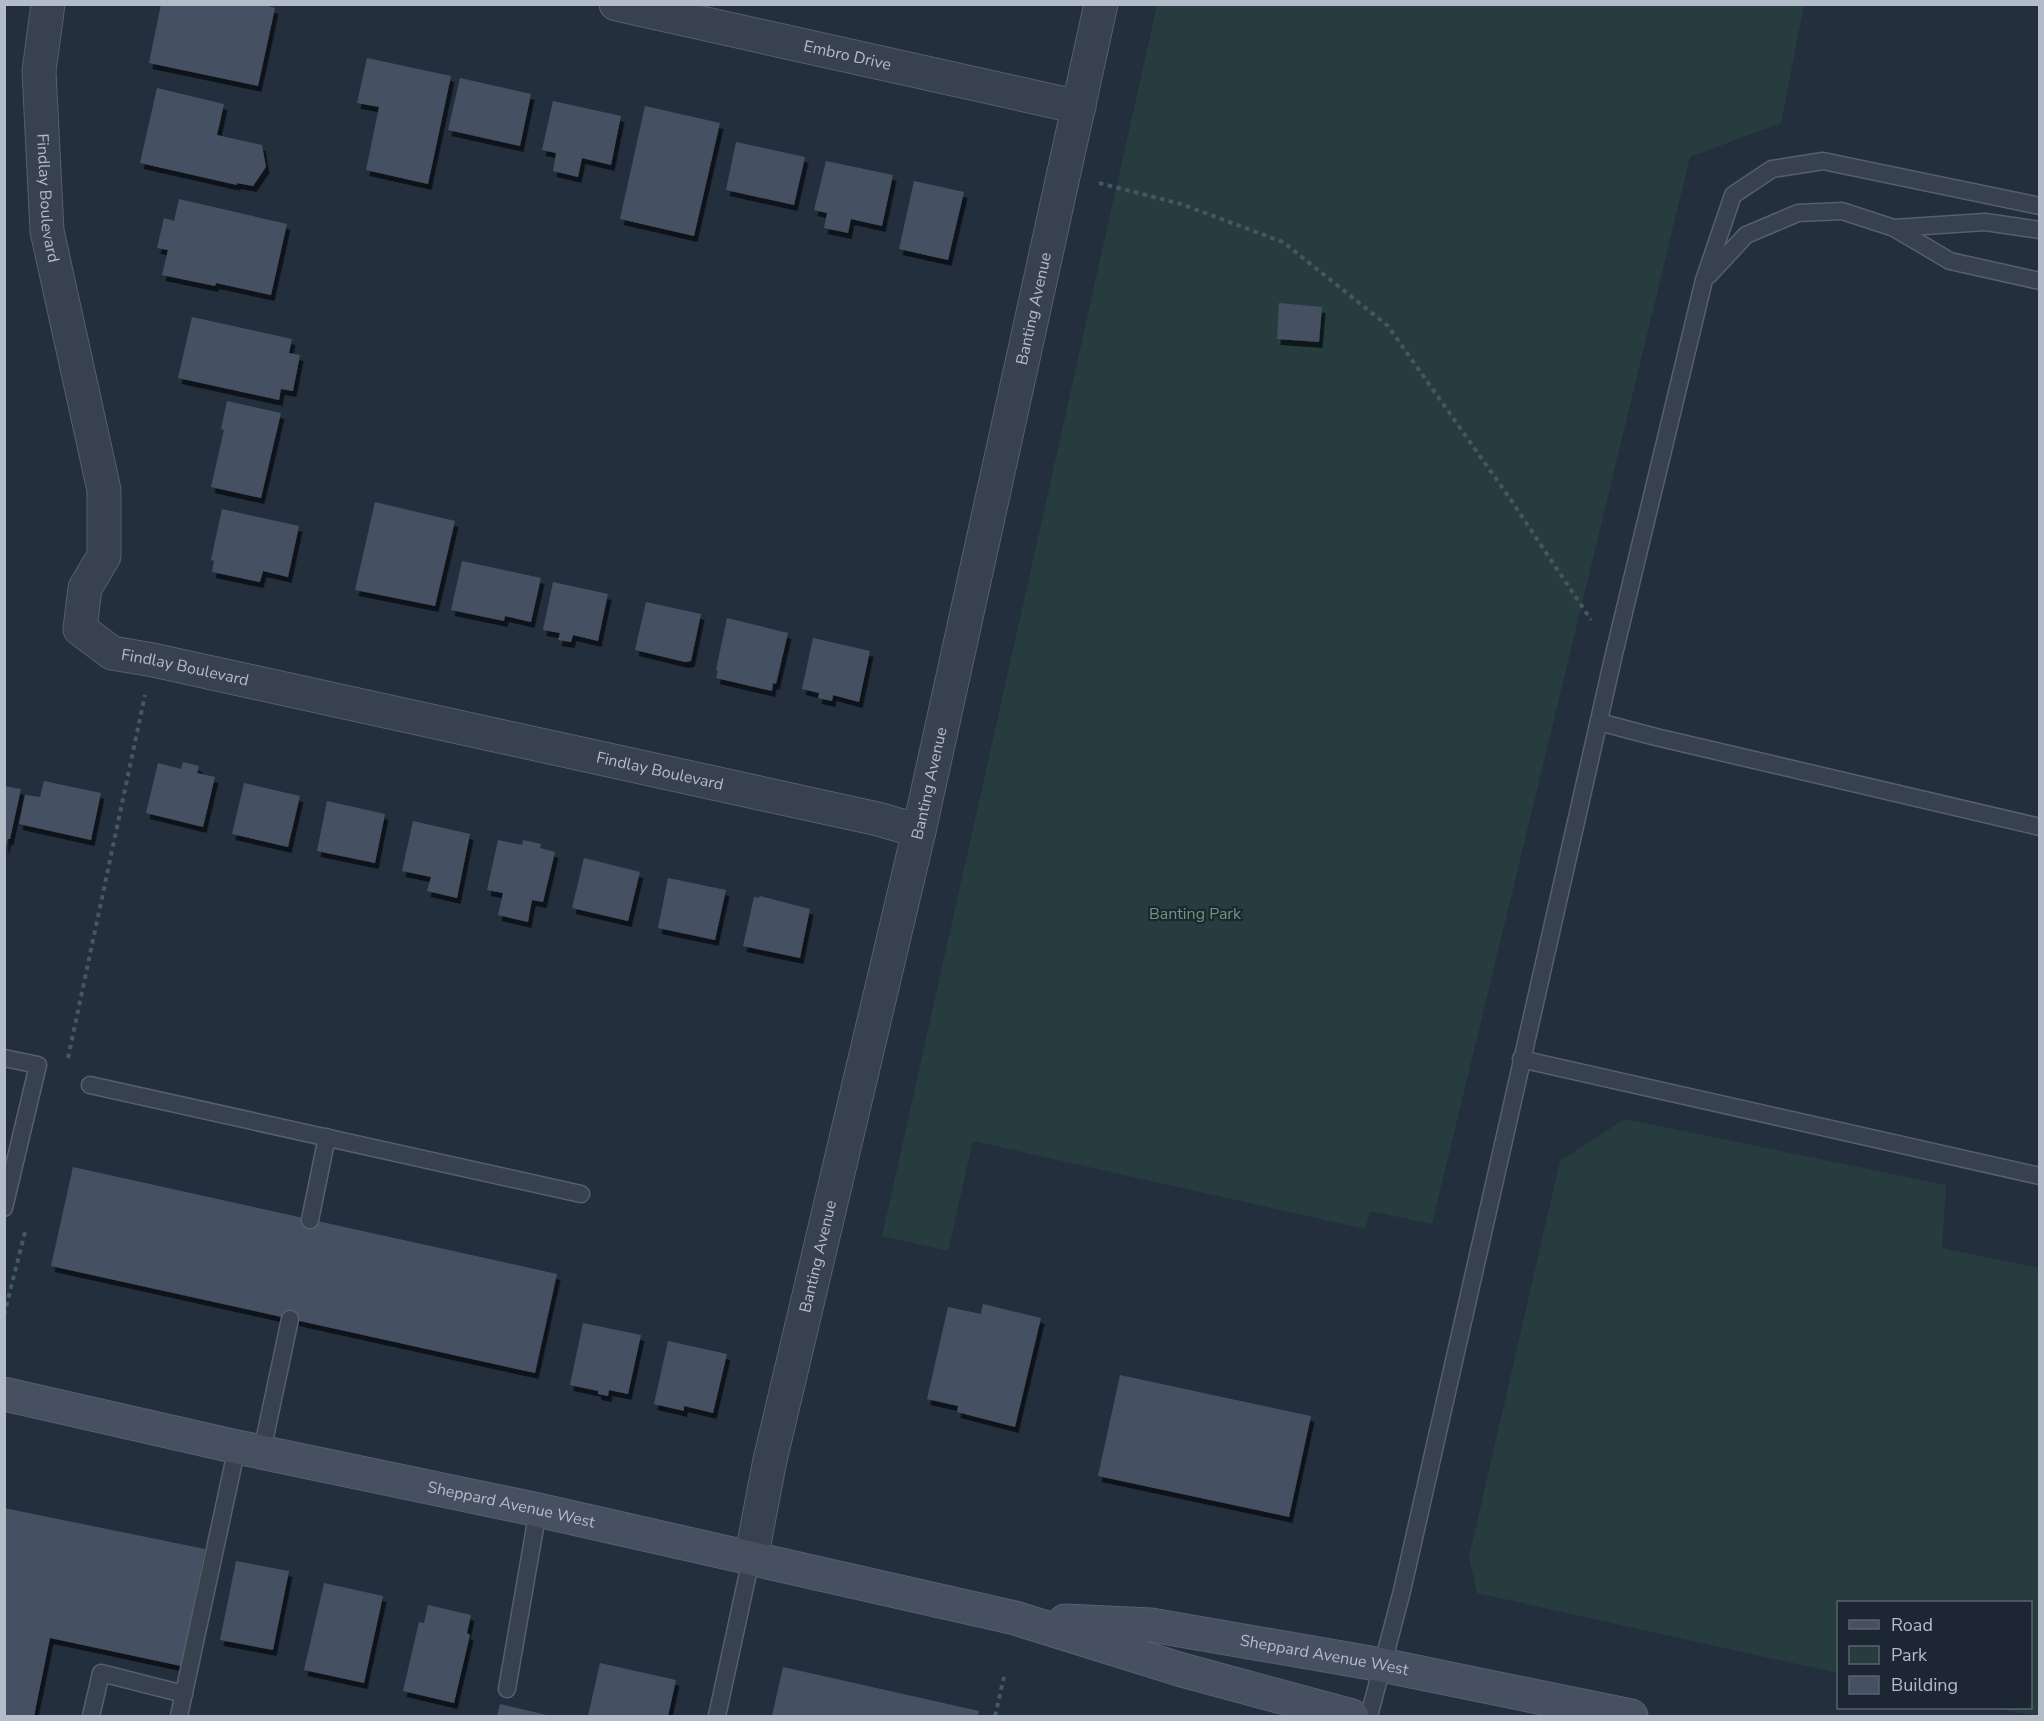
<svg xmlns="http://www.w3.org/2000/svg" width="2044" height="1721" viewBox="0 0 2044 1721" font-family="'Nunito Sans',sans-serif">
  <defs>
    <filter id="shadow"><feDropShadow dx="3.5" dy="6" stdDeviation="0" flood-color="#0009"/></filter>
  </defs>
  <rect width="100%" height="100%" fill="#242f3e"/>
  <g fill="#263c3f">
    <path d="M1157,5H1804L1781,123L1690,157L1432,1224L1370,1211L1365,1229L973,1141L948,1251L882,1236Z"/>
    <path d="M1625,1119L1946,1185L1942,1248L2039,1268V1716L1992,1708H2030V1602H1838V1673L1477,1593L1469,1557L1560,1161Z"/>
  </g>
  <g fill="#455162" filter="url(#shadow)">
    <path d="M161,4H260L275,8L258,86L149,63Z"/>
    <path d="M367,58L451,76L428,184L366,170L379,107L357,103Z"/>
    <path d="M460,78L531,94L520,146L448,130Z"/>
    <path d="M157,88L224,104L217,135L262,145L266,167L253,186L237,183V185L140,163Z"/>
    <path d="M553,101L621,116L611,165L582,158L578,177L553,171L556,153L542,150Z"/>
    <path d="M645,106L720,123L694,236L620,219Z"/>
    <path d="M736,142L805,157L794,205L726,190Z"/>
    <path d="M826,161L893,175L882,226L851,219L848,233L824,228L827,213L814,210Z"/>
    <path d="M914,181L964,192L948,260L899,249Z"/>
    <path d="M179,199L287,224L271,295L216,283L215,286L162,275L168,250L157,248L164,218L174,221Z"/>
    <path d="M1279,303L1322,307L1319,342L1277,339Z"/>
    <path d="M192,317L292,339L289,353L300,355L293,391L281,389L279,400L178,378Z"/>
    <path d="M227,401L281,413L261,498L211,487L224,430L221,429Z"/>
    <path d="M375,502L455,521L435,606L355,590Z"/>
    <path d="M222,509L299,526L288,577L263,571L260,582L212,572L214,561L211,560Z"/>
    <path d="M462,561L541,578L531,622L505,616L504,621L451,610Z"/>
    <path d="M553,582L608,594L598,641L573,635L571,642L558,640L560,633L543,630Z"/>
    <path d="M646,602L701,614L691,661L685,662L635,650Z"/>
    <path d="M727,618L788,633L776,684L773,683L772,691L716,678L718,671L716,670Z"/>
    <path d="M813,638L870,651L859,702L833,695L832,701L818,698L819,693L802,689Z"/>
    <path d="M183,762L199,766L197,773L215,777L203,827L146,813L158,763L181,769Z"/>
    <path d="M44,781L101,793L91,840L19,824L25,795L40,797Z"/>
    <path d="M244,783L300,796L288,847L232,834Z"/>
    <path d="M4,786L21,789L10,839H8L5,850Z"/>
    <path d="M327,801L385,814L375,863L317,851Z"/>
    <path d="M413,821L470,834L457,898L427,891L431,877L402,871Z"/>
    <path d="M498,840L522,845L523,840L541,844L540,848L555,852L543,902L532,900L528,922L498,915L503,893L487,890Z"/>
    <path d="M584,858L640,872L628,921L572,908Z"/>
    <path d="M668,878L726,890L715,940L658,928Z"/>
    <path d="M760,896L810,909L800,958L743,946L754,897L759,898Z"/>
    <path d="M73,1167L557,1274L535,1373L51,1266Z"/>
    <path d="M983,1304L1041,1318L1015,1427L957,1412L958,1406L927,1399L948,1307L981,1314Z"/>
    <path d="M583,1323L641,1335L628,1394L609,1390L608,1396L598,1394V1391L570,1385Z"/>
    <path d="M668,1341L727,1354L713,1413L684,1406V1411L654,1404Z"/>
    <path d="M1120,1375L1311,1416L1289,1517L1098,1476Z"/>
    <path d="M4,1508L205,1549L181,1666L50,1638L34,1716H4Z"/>
    <path d="M236,1561L289,1571L273,1650L220,1640Z"/>
    <path d="M324,1583L383,1596L364,1683L304,1670Z"/>
    <path d="M428,1605L471,1615L467,1633L470,1635L454,1703L403,1691L419,1622L424,1623Z"/>
    <path d="M600,1663L676,1680L668,1716H588Z"/>
    <path d="M783,1667L979,1711L978,1716H772Z"/>
    <path d="M500,1704L551,1716H497Z"/>
  </g>
  <g fill="none" stroke-linecap="round" stroke-linejoin="round">
    <defs>
      <g id="service">
        <path d="M1894,228L1985,222L2040,230"/>
        <path d="M1709,275L1746,235L1798,213L1842,211L1894,228L1950,261L2040,281"/>
        <path d="M1599,722L1656,737L2040,827"/>
        <path d="M4,1058L38,1065L4,1208"/>
        <path d="M1521,1059L2040,1176"/>
        <path d="M90,1085L581,1194"/>
        <path d="M310,1220L327,1137"/>
        <path d="M262,1451L290,1319"/>
        <path d="M507,1689L538,1510"/>
        <path d="M91,1716L101,1673L184,1694"/>
        <path d="M179,1716L237,1447"/>
        <path d="M717,1716L751,1559"/>
        <path d="M1369,1716L1402,1591L1614,654L1704,280L1733,195L1772,169L1823,161L2040,206"/>
      </g>
      <g id="minor">
        <path id="s1" d="M48,4L39,71L47,231L104,490V556L85,588L80,629L112,653L153,660L878,819L919,831"/>
        <path id="s2" d="M616,4L1079,107"/>
        <path id="s3" d="M751,1559L770,1460L919,831L1101,4"/>
      </g>
      <g id="secondary">
        <path id="s4" d="M4,1394L237,1447L538,1510L1015,1618L1182,1670L1352,1716"/>
        <path id="s5" d="M1065,1621L1151,1625L1382,1665L1631,1716"/>
      </g>
    </defs>
    <use href="#service" stroke="#565f6c" stroke-width="19"/>
    <use href="#minor" stroke="#565f6c" stroke-width="35"/>
    <use href="#secondary" stroke="#565f6c" stroke-width="35"/>
    <g stroke="#44595c" stroke-width="4" stroke-dasharray="4.5 4.5" stroke-linecap="butt">
      <path d="M1099,183L1181,204L1283,242L1388,326L1511,500L1591,620"/>
      <path d="M68,1058L145,695"/>
      <path d="M4,1315L26,1228"/>
      <path d="M995,1716L1004,1677"/>
    </g>
    <use href="#service" stroke="#38414e" stroke-width="16"/>
    <use href="#minor" stroke="#38414e" stroke-width="33"/>
    <use href="#secondary" stroke="#465061" stroke-width="33"/>
  </g>
  <g text-anchor="middle" dominant-baseline="central" stroke-width="4.5" stroke-linejoin="round" paint-order="stroke">
    <g font-size="16" fill="#b4bcc9" stroke="#1d2633">
      <text stroke="none"><textPath href="#s2" startOffset="237">Embro Drive</textPath></text>
      <text stroke="none"><textPath href="#s1" startOffset="195">Findlay Boulevard</textPath></text>
      <text stroke="none"><textPath href="#s3" startOffset="1282">Banting Avenue</textPath></text>
      <text stroke="none"><textPath href="#s1" startOffset="752">Findlay Boulevard</textPath></text>
      <text stroke="none"><textPath href="#s1" startOffset="1238">Findlay Boulevard</textPath></text>
      <text stroke="none"><textPath href="#s3" startOffset="796">Banting Avenue</textPath></text>
      <text stroke="none"><textPath href="#s3" startOffset="310">Banting Avenue</textPath></text>
      <text stroke="none"><textPath href="#s4" startOffset="519">Sheppard Avenue West</textPath></text>
      <text stroke="none"><textPath href="#s5" startOffset="262">Sheppard Avenue West</textPath></text>
    </g>
    <g font-size="16" fill="#6b9a76" stroke="#1d2633">
      <text x="1195" y="914">Banting Park</text>
    </g>
  </g>
  <rect width="2044" height="1721" fill="none" stroke="#b4bcc9" stroke-width="12"/>
  <rect x="1837" y="1601" width="195" height="108" fill="#1d2633" stroke="#59626f" stroke-width="1.5"/>
  <rect x="1849" y="1620" width="30" height="9" fill="#465061" stroke="#59626f" stroke-width="1.5"/>
  <text x="1891" y="1631" font-size="18" fill="#b4bcc9">Road</text>
  <rect x="1849" y="1646" width="30" height="18" fill="#263c3f" stroke="#59626f" stroke-width="1.5"/>
  <text x="1891" y="1661" font-size="18" fill="#b4bcc9">Park</text>
  <rect x="1849" y="1676" width="30" height="18" fill="#455162" stroke="#59626f" stroke-width="1.5"/>
  <text x="1891" y="1691" font-size="18" fill="#b4bcc9">Building</text>
</svg>
